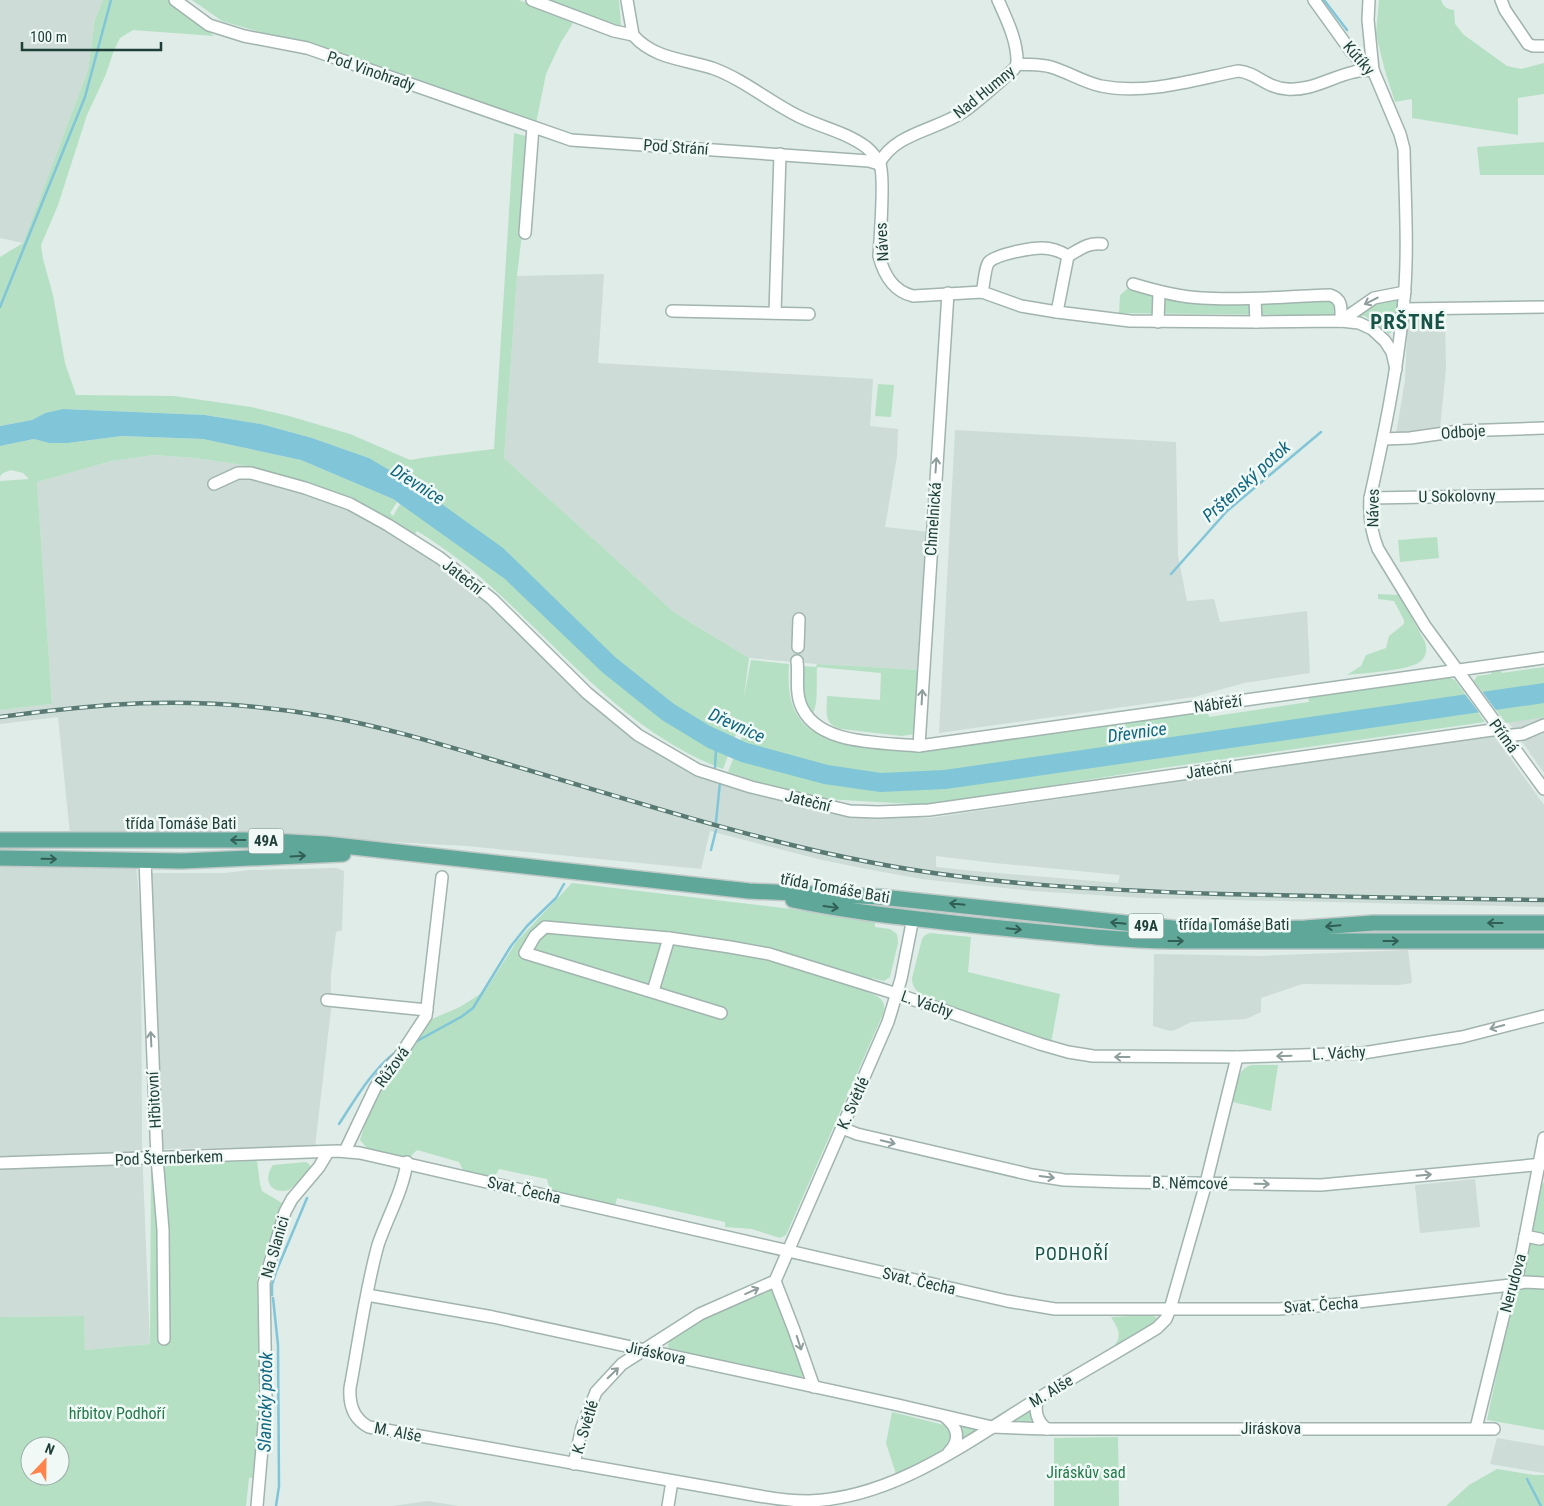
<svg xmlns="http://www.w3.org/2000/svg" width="1544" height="1506" viewBox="0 0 1544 1506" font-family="'Roboto Condensed',sans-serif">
  <rect width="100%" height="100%" fill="#dfece7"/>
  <g fill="#cddcd6" fill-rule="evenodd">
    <path d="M0,0H103L95,19L88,70L23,243L0,238Z"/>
    <path d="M604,274L598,363L873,379L870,426L898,429L897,456L885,527L930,532L921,670L817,664L749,658L675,613L504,458L517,276Z"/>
    <path d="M1408,316L1445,319L1446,368L1440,428L1396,434L1405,380Z"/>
    <path d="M955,430L1176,442L1178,556L1187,601L1214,599L1220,622L1307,611L1310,673L1244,683L1194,697L939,733Z"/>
    <path d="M154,455L195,458L236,464L274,474L348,499L378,513L414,535L445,556L591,690L638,730L689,760L763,792L830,810L837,814L930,818L1494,735L1544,805V907L1143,898L1033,891L922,879L872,870L822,860L710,831L701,869L467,846L262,835L70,834L58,717L0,724V710L52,704L37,482L112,461ZM936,856L994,863L1120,875L1118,883L974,871L936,867Z"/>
    <path d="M1544,714V773L1506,719Z"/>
    <path d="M0,864L136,865L141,919L142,1147L150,1344L85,1350L84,1316L0,1317Z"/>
    <path d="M336,868L344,871L342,930L336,932L331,975V1009L315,1147L162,1149L152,873H225L249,870Z"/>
    <path d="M1408,950L1412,983L1399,985L1302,984L1261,998V1012L1246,1019L1191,1022L1175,1030L1170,1031L1153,1026L1154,954L1260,956Z"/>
    <path d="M1475,1179L1480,1227L1420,1233L1415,1185Z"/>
    <path d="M1497,1438L1544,1446V1473L1490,1464Z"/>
    <path d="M428,1501L458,1506H392Z"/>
  </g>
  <g fill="#b5e0c4" fill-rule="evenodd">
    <path d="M103,0H173L214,36L133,30L120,38L114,50L106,74L87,115L58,205L41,245L43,259L53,295L65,363L76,395L174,396L251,407L289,416L350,434L410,460L428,457L494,449L514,133L533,138L517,276L504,458L675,613L749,658L744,697L751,660L789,664C786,709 798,733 845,743L925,748L1006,740L1207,710L1209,717L1309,702L1308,695L1448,677L1455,680L1485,722L1162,768L930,805L825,799L758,782L728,772L745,729L739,726L723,769C631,735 568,657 498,593C473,569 446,549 417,531L414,535L378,513L348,499L274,474L236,464L195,458L154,455L112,461L37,482L52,704L0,710V481L29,479L23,473L11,470L3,473L0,476V446L34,439L49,443H68L122,436L203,439L301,460L393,499L397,502L390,513L393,516L412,484L369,458L312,438L261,424L205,415L63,409L45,413L32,420L0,426V257L23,243L88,70L95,19Z"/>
    <path d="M192,0H519L573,23L561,42L546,74L536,123L319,46L318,49L222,21Z"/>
    <path d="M543,0H619L621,26Z"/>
    <path d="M1379,0H1441C1444,7 1446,9 1454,10L1455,24L1464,35L1507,66L1521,69L1544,63V94L1518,98V135L1412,118V99L1395,102L1385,71L1376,34Z"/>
    <path d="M1544,142V175H1480L1477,147Z"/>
    <path d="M1133,284L1201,298L1328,295L1336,308L1375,303L1395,299L1400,304L1397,327L1389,334L1365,316L1119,313L1120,295Z"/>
    <path d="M878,384L894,385L891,417L875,416Z"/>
    <path d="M1437,537L1439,558L1400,562L1398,540Z"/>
    <path d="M1378,594L1399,595L1424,640C1428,648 1427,658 1418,663C1404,671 1364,673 1347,675L1361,666L1366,655L1386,648L1389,636L1404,624V620L1394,601L1378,599Z"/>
    <path d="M817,664L921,670L918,724L914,734L902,736L841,729C823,724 827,712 827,696L880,700L881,673L817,667C816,678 819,707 812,714C803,696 801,686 802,666L816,667Z"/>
    <path d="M1544,667V717L1506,723L1474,681L1477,676L1491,674L1492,671L1501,670L1502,673Z"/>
    <path d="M0,846L110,847L107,849L33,848L0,851Z"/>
    <path d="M572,883L875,919V927L890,929L897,934L898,943L890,977L884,981L872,978L868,992C880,997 887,1000 883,1014L786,1235L780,1238L752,1229L725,1227V1222L617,1198L615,1206L550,1191L547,1179L499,1169L494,1178L463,1170L459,1162L417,1150L409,1158L368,1149L360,1140L371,1106L389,1080L406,1061L410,1050L432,1019L460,1007L485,991L517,941Z"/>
    <path d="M933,912L999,920H1046L1165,933L1144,935L932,914Z"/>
    <path d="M930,933L971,937L968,972L1060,994L1051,1043L921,997V994C915,990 912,986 912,978L922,939L925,935Z"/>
    <path d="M1251,1065H1278L1271,1111L1233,1102C1236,1087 1235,1071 1251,1065Z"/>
    <path d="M257,1161L260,1184L262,1191L282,1203L257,1279L259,1372L256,1477L249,1478L246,1506H0V1317L84,1316L85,1350L150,1344L151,1167L169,1163ZM30,1446H60V1476H30Z"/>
    <path d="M306,1162L309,1164L311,1170L289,1190C271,1195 262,1180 273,1165Z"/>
    <path d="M1544,1182V1430L1487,1420L1502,1348L1541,1185Z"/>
    <path d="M770,1288L776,1293L804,1373L802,1377L794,1379L669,1350L668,1345L670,1339L698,1319Z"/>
    <path d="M1152,1315L1157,1318L1156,1323L1112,1348C1124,1337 1118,1329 1111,1317Z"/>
    <path d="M1032,1408L1035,1424H1008Z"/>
    <path d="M892,1412L948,1426C961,1450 912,1466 896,1474L886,1443Z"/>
    <path d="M962,1426L975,1428L976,1430L963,1437L961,1428Z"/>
    <path d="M1118,1437L1119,1506H1054V1438Z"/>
    <path d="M1497,1469L1534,1475H1544V1506H1446L1469,1485Z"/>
  </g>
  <path fill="#80c5d8" d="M63,409L205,415L261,424L312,438L369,458L418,487L503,548L615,657L674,704L710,726L747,743L828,765L881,773L944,770L1544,683V703L946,789L880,792L824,784L741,762L708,748L662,720L602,672L505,579L393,499L301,460L203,439L122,436L68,443H49L34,439L0,446V426L32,420L45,413Z"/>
  <path fill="#dfece7" d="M1481,690L1498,713L1481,715L1464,693Z"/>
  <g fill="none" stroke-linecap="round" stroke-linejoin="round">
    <g stroke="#80c5d8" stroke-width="2.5">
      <path d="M1324,0L1347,30"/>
      <path d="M0,307L85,97L111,0"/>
      <path d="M1171,574L1227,511L1321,432"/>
      <path d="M715,768L716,750"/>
      <path d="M716,822L720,782"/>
      <path d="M711,850L716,830"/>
      <path d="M417,1041L461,1017L473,1008L511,946L527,926L556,898L564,884"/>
      <path d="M339,1124C356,1098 372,1070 397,1051"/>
      <path d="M272,1295V1285L276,1272L307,1198"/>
      <path d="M273,1298L278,1345L279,1486L276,1506"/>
      <path d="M1527,1479L1541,1506"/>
    </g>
    <defs>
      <g id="minor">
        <path d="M175,0L209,25L244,36L307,48L571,140L869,161L879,164"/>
        <path d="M532,0L614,31L633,35"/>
        <path d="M627,0L633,35C654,59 684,59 712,68C743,79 768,101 798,116C820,127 846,132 866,147C872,152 877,158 880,165C885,176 880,240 879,256C884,275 893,291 913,296L982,292L1021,306L1057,312L1130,321L1256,322L1341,321L1359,323L1372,329L1385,341L1392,352L1396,369"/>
        <path d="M998,0C1007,20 1018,42 1017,64"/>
        <path d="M1314,0L1350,50L1361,62L1373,70L1400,134L1404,149C1405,202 1409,256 1403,310C1397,373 1384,435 1370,498C1369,516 1371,532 1378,549L1425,626L1544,789"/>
        <path d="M1369,0L1368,20L1373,70"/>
        <path d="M1501,0L1505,10L1528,44L1533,46H1544"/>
        <path d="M1017,64C1028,65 1041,64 1051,67C1068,72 1083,82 1101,86C1147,95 1193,80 1238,71C1256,72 1266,88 1287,89C1312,91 1331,77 1354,72C1360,70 1367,71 1373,70"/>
        <path d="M879,164C894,133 937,130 963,112C980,100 998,83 1014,69L1017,64"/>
        <path d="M525,233L533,127"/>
        <path d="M1133,284C1156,291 1178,297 1202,298C1245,301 1287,296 1330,295C1343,299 1341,309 1341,321"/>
        <path d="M982,292C984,285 985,266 989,262C997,254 1031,248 1042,248C1052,248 1060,251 1068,256C1079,250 1088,242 1102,244"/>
        <path d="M1255,299L1256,322"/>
        <path d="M1403,309L1544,307"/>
        <path d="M672,311L809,314"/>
        <path d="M1057,312L1068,256"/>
        <path d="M775,313L780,154"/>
        <path d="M1341,321L1374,298L1405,292"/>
        <path d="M1158,322L1159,292"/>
        <path d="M1383,439L1410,438L1459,431L1544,428"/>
        <path d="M214,484L238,473H251L305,488L350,504L388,525L440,558L492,599L587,693L638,735L698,770L751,787L850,811L878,812L929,810L1499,729"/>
        <path d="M1370,498L1544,495"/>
        <path d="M798,647L799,619"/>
        <path d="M797,661C799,676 795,688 800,703C815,746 881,742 919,746L1544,658"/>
        <path d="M1504,736L1523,734L1544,725"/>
        <path d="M919,746L948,293"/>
        <path d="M145,860L157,1158L163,1230L164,1339"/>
        <path d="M653,991L669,938"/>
        <path d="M327,1000L427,1010"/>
        <path d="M721,1013L525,953L535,936L545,927L669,938L730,947L769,954L897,994L1040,1044L1068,1052L1093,1056L1237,1057L1363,1053L1462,1037L1544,1016"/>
        <path d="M842,1128L857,1134L1032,1175L1064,1180L1122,1182L1321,1185L1544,1164"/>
        <path d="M345,1151L375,1088L387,1070L399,1057L426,1016L442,877"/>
        <path d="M407,1162C403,1191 387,1218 378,1245C365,1292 359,1340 350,1388C349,1404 353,1419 369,1427L759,1496C776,1499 792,1501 809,1501C895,1498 968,1441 1039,1398C1078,1374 1118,1352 1157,1328L1166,1319L1170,1309L1206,1183L1237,1057"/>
        <path d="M0,1163L337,1151L360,1153L1007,1301L1055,1309H1279L1340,1304L1511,1285L1525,1282L1544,1283"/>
        <path d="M1525,1236L1540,1239"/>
        <path d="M775,1281L794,1330L814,1387"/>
        <path d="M367,1295L493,1317L898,1405L992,1427L1047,1429H1494"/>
        <path d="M1039,1398C1033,1409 1037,1422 1047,1429"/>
        <path d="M945,1417C958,1427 961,1440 949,1452"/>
        <path d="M1476,1428L1511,1285L1518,1273L1544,1138"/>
        <path d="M574,1464L582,1427L596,1392L622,1364L700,1314L775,1281L888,1022L901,979L913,918"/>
        <path d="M257,1506L266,1402L264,1283L285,1212L292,1199L319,1167L328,1152"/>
        <path d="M668,1506L672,1481"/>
      </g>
      <g id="major">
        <path d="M0,840H254L326,844L749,891L881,897L1172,928L1211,931L1305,928L1373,923H1544"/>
        <path d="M0,858L182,861L343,854"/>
        <path d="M793,900C855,913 918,919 981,926C1045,932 1109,940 1174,941H1544"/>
      </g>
    </defs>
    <use href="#minor" stroke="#a1b4af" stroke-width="14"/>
    <use href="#major" stroke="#c0c9c7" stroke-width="18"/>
    <use href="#minor" stroke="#fff" stroke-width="11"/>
    <use href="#major" stroke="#5ea799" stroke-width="15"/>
    <defs>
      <path id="rail" d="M0,717C36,712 73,708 110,705C182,700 257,704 329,717C389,728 446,746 504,763C625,798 745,838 869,862C985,885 1103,890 1221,894C1329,897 1436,898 1544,900"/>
    </defs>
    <use href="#rail" stroke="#587a73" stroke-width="4.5"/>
    <use href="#rail" stroke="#f0f9f5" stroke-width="2.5" stroke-dasharray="8" stroke-linecap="butt"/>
  </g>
  <defs><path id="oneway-shaft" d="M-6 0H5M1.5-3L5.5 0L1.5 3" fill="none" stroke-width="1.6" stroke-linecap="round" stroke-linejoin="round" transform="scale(1.25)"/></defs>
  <g stroke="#8e9e9c">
    <use href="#oneway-shaft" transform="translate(1371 301) rotate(153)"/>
    <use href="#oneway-shaft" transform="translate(936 465) rotate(-86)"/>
    <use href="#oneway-shaft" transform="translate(922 697) rotate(-87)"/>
    <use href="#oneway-shaft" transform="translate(1497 1027) rotate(165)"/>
    <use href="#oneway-shaft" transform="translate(151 1039) rotate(-93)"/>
    <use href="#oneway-shaft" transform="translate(1284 1056) rotate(178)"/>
    <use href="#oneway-shaft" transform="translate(1122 1057) rotate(180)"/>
    <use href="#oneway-shaft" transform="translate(888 1142) rotate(14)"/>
    <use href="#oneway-shaft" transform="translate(1424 1175) rotate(-5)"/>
    <use href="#oneway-shaft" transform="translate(1047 1177) rotate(7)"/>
    <use href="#oneway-shaft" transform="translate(1262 1184) rotate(1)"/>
    <use href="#oneway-shaft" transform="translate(752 1291) rotate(-24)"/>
    <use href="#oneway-shaft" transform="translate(799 1343) rotate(72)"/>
    <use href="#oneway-shaft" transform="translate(613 1373) rotate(-44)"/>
  </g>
  <g stroke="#315e55">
    <use href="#oneway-shaft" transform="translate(238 840) rotate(-180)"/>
    <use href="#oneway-shaft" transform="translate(298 856) rotate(-3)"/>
    <use href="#oneway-shaft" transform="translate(49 859) rotate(1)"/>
    <use href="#oneway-shaft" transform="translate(957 904) rotate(-174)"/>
    <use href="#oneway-shaft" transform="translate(831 907) rotate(8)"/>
    <use href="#oneway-shaft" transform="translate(1118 923) rotate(-174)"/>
    <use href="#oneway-shaft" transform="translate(1495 923) rotate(-180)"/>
    <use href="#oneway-shaft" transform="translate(1333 926) rotate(175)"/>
    <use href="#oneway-shaft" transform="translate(1014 929) rotate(6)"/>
    <use href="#oneway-shaft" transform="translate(1176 941)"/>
    <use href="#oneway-shaft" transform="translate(1391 941)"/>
  </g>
  <g text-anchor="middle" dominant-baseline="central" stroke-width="5" stroke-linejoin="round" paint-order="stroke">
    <g fill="#f0f9f5" stroke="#5d7671" stroke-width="1">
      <rect x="248.5" y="828.5" width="35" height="25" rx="4"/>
      <rect x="1128.5" y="913.5" width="35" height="25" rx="4"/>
    </g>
    <g font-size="15" font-weight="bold" fill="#1e3e38">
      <text x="266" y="841">49A</text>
      <text x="1146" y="926">49A</text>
    </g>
    <g font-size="16" fill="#1e3e38" stroke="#f0f9f5">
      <text transform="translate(1359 58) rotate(49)">Kútíky</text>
      <text transform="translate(371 71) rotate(19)">Pod Vinohrady</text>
      <text transform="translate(984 92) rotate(-39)">Nad Humny</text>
      <text transform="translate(676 147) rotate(4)">Pod Strání</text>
      <text transform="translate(882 242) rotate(-93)">Náves</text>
      <text transform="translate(1463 432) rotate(-4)">Odboje</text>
      <text transform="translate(1457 496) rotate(-1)">U Sokolovny</text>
      <text transform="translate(1373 508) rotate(-89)">Náves</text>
      <text transform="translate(933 519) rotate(-86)">Chmelnická</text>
      <text transform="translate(463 577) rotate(38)">Jateční</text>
      <text transform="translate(1218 704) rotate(-8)">Nábřeží</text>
      <text transform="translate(1504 736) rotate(54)">Přímá</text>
      <text transform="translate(1209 770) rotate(-8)">Jateční</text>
      <text transform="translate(808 801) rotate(14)">Jateční</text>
      <text x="181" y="823">třída Tomáše Bati</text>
      <text transform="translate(835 888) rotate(10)">třída Tomáše Bati</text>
      <text x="1234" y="924">třída Tomáše Bati</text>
      <text transform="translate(927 1004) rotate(19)">L. Váchy</text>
      <text transform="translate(1339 1053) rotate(-3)">L. Váchy</text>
      <text transform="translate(392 1067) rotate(-54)">Růžová</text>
      <text transform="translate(154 1100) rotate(-93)">Hřbitovní</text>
      <text transform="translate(853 1103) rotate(-66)">K. Světlé</text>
      <text transform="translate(169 1158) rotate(-2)">Pod Šternberkem</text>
      <text transform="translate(1190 1183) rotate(1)">B. Němcové</text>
      <text transform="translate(524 1190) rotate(13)">Svat. Čecha</text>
      <text transform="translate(275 1247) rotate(-74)">Na Slanici</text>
      <text transform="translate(919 1281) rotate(13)">Svat. Čecha</text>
      <text transform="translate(1513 1283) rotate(-75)">Nerudova</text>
      <text transform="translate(1321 1305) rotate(-4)">Svat. Čecha</text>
      <text transform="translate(656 1353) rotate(12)">Jiráskova</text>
      <text transform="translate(1051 1391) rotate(-31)">M. Alše</text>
      <text transform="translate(585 1427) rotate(-73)">K. Světlé</text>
      <text x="1271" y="1428">Jiráskova</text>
      <text transform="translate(398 1432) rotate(11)">M. Alše</text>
    </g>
    <g font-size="16" fill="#247a4b" stroke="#f0f9f5">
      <text x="117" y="1413">hřbitov Podhoří</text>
      <text x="1086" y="1472">Jiráskův sad</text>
    </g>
    <g font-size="18" font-style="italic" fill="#116781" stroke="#f0f9f5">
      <text transform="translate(1246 481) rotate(-42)">Prštenský potok</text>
      <text transform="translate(418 484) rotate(32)">Dřevnice</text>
      <text transform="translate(737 725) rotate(24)">Dřevnice</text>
      <text transform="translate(1137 732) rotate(-8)">Dřevnice</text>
      <text transform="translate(265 1402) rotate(-89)">Slanický potok</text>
    </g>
    <g font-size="18" letter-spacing="1" fill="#185348" stroke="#f0f9f5">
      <text x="1072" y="1253">PODHOŘÍ</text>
    </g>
    <g font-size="21" font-weight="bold" letter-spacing="1" fill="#185348" stroke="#f0f9f5">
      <text x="1408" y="322">PRŠTNÉ</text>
    </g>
  </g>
  <g transform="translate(45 1461) rotate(22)"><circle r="24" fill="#f0f9f5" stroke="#9caea9"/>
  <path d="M0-4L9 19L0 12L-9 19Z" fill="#ff834b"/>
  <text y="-8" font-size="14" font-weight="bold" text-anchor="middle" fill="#1e3e38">N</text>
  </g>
  <path d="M22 42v8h139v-8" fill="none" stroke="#1e3e38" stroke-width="2.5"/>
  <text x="30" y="42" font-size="15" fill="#1e3e38" stroke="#f0f9f5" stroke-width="4" paint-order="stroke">100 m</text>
</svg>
